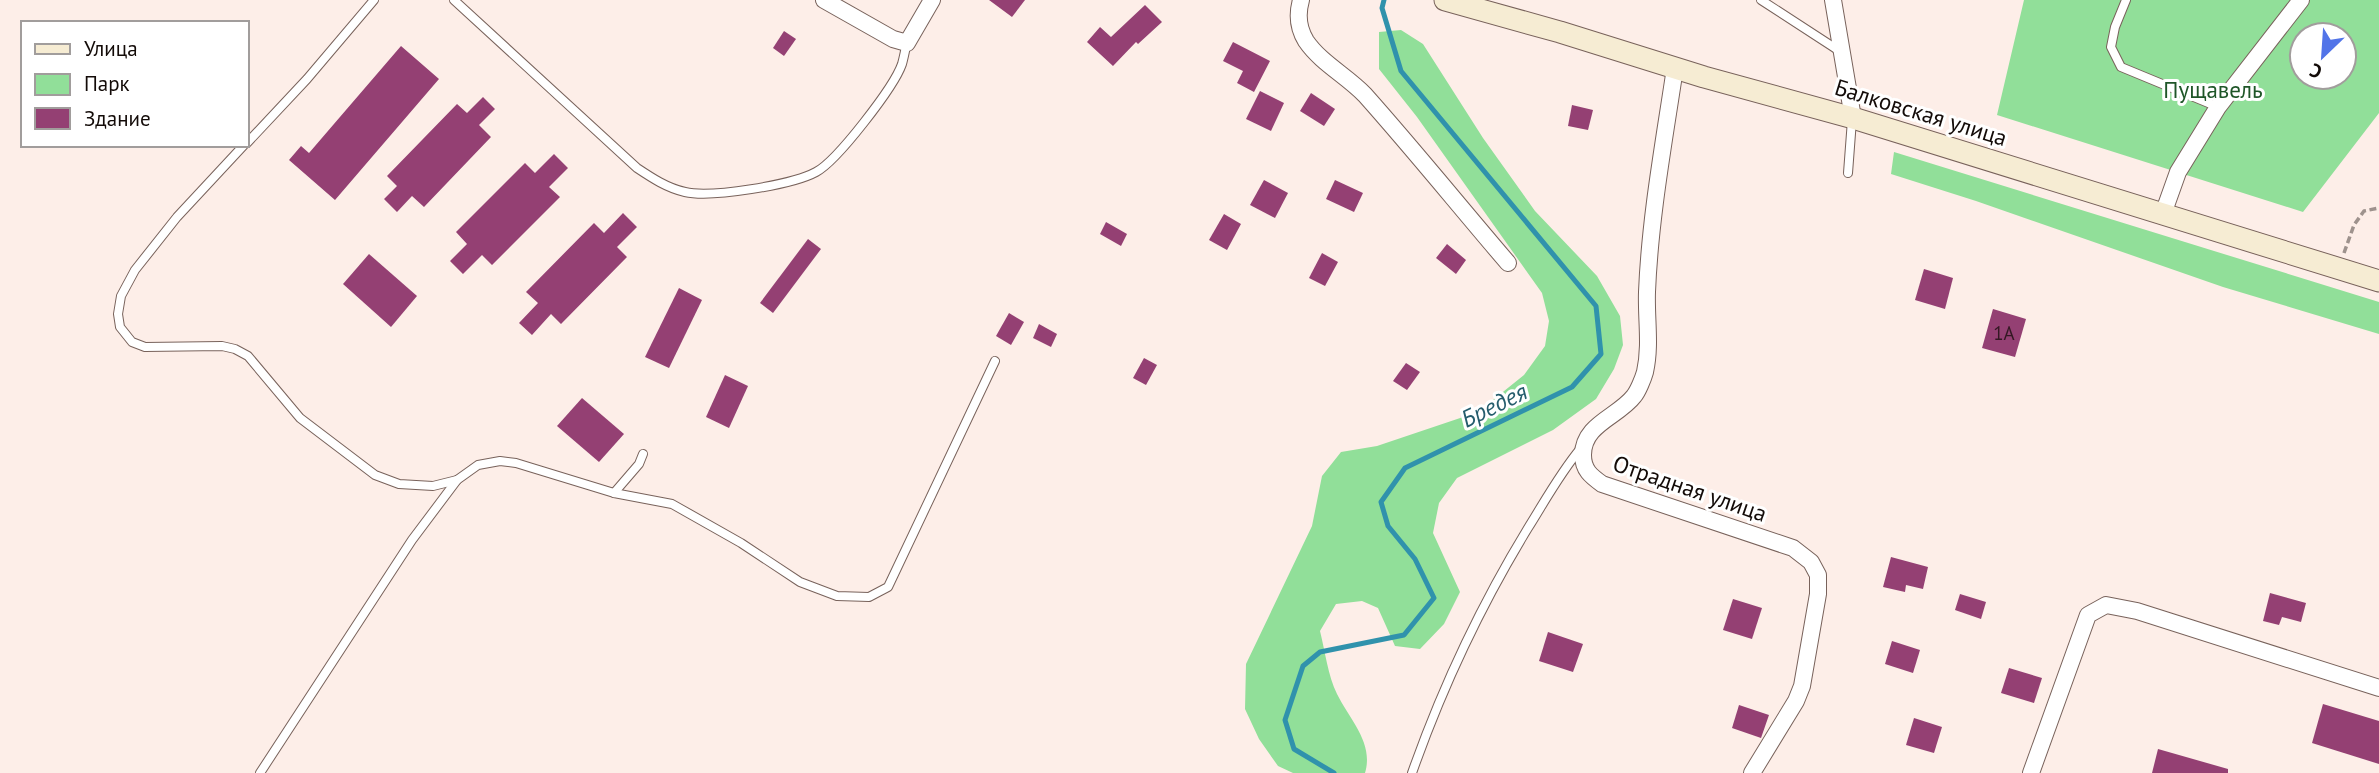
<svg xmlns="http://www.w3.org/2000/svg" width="2379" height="773" viewBox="0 0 2379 773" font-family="'PT Sans',sans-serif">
  <rect width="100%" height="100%" fill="#fdeee8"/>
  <g fill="#91df99" fill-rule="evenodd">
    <path d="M2024,0H2379V113L2303,212L1997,115ZM2302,35H2344V77H2302Z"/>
    <path d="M1401,30L1423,44L1483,138L1535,211L1597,276L1620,316L1623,345L1614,369L1596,399L1553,430L1457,478L1439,503L1433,533L1460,592L1444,624L1420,649L1395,646L1378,608L1362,601L1336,604L1320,631C1325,651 1328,676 1337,694C1350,720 1374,743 1365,773H1293L1278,766L1259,739L1245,709L1246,664L1312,526L1322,476L1341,452L1377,446L1478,412L1524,375L1545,346L1549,321L1542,293L1417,117L1379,69V32Z"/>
    <path d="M1894,152L2379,302V334L2223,287L1976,201L1891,174Z"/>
  </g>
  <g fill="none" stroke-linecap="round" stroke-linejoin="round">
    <path stroke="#3092ac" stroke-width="5" d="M1334,773L1294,749L1285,720L1303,666L1320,652L1404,635L1434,598L1415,559L1388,526L1381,502L1405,468L1572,387L1601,354L1596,306L1401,71L1382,8L1384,0"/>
  </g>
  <g fill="#944073">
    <path d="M989,0H1025L1012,17Z"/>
    <path d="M1145,5L1162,22L1138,44L1136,42L1113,66L1087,42L1100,27L1111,37Z"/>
    <path d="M784,31L796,39L784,56L773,48Z"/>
    <path d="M1233,42L1270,61L1254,92L1237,83L1243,71L1223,61Z"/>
    <path d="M401,46L439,79L335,200L289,160L301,146L309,153Z"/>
    <path d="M1260,91L1284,103L1271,131L1246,119Z"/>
    <path d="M1311,93L1335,109L1324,126L1300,111Z"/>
    <path d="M483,97L495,109L479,125L491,137L424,207L412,196L397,212L384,199L397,186L387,176L457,104L467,113Z"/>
    <path d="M1572,105L1593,110L1588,130L1568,126Z"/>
    <path d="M554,154L568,168L549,187L560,197L492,265L482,255L463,274L450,261L467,244L456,232L525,163L535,173Z"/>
    <path d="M1264,180L1288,193L1275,218L1250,205Z"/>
    <path d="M1335,180L1363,193L1354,212L1326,199Z"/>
    <path d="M623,213L637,227L617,247L627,257L561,324L551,314L532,335L519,323L538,303L526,292L594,223L604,233Z"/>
    <path d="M1224,214L1241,224L1227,250L1209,240Z"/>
    <path d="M1106,222L1127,234L1121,246L1100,234Z"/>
    <path d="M808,239L821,249L773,313L760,303Z"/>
    <path d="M1447,244L1466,260L1456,274L1436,258Z"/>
    <path d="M1322,253L1338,262L1325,286L1309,278Z"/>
    <path d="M369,254L417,296L391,327L343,284Z"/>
    <path d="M1924,269L1953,278L1945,309L1915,300Z"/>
    <path d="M679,288L702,300L669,368L645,357Z"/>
    <path d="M1993,309L2026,319L2015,357L1982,348Z"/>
    <path d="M1009,313L1024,322L1011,345L996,336Z"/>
    <path d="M1039,324L1057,334L1051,347L1033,338Z"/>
    <path d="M1144,358L1157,365L1146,385L1133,378Z"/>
    <path d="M1406,363L1420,372L1407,390L1393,381Z"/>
    <path d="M725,375L748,386L729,428L706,417Z"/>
    <path d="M582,398L624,434L599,462L557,426Z"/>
    <path d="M1891,557L1928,567L1923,589L1906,585L1905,592L1883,587Z"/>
    <path d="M2270,593L2306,603L2301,622L2282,617L2279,625L2263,621Z"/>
    <path d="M1960,594L1986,602L1981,619L1955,610Z"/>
    <path d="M1733,599L1762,608L1752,639L1723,630Z"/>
    <path d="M1548,632L1583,644L1573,672L1539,661Z"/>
    <path d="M1892,641L1920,650L1913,673L1885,664Z"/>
    <path d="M2009,668L2042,678L2034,703L2001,693Z"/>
    <path d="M2323,704L2379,721V764L2312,743Z"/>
    <path d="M1739,705L1769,715L1761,738L1732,728Z"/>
    <path d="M1914,718L1942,727L1934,753L1906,745Z"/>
    <path d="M2158,749L2228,769V773H2152Z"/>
  </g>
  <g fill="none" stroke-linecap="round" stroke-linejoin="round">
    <defs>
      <g id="lane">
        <path d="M454,0L637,168C652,178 667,188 685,192C711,198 792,185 816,172C837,161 894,87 902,64C904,57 905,50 907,43"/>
        <path d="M1761,0L1841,52"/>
        <path d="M2126,0L2115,27L2111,47L2121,67L2218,107"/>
        <path d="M247,143L307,79L374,0"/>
        <path d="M244,145L177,217L135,270L121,296L118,314L120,327L132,342L145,347L222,346L235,349L248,356L300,418L375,475L399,484L433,486L457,480L478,465L500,461L516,463L614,493L672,504L741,543L800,582L837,596L869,597L888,587L995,361"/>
        <path d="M1848,173L1852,120"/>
        <path d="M614,493L639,464L643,454"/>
        <path d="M260,773L412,540L457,480"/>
        <path d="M1412,773C1442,688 1481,605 1528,528C1545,501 1560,473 1581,448"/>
      </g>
      <g id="street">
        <path d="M824,0L893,39L907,43L932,0"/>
        <path d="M1301,0C1297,14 1298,28 1306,41C1321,63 1347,76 1365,95C1414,150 1460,207 1508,263"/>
        <path d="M1833,0L1853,118"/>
        <path d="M1675,68C1664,142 1650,217 1647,292C1646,319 1651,345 1645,372C1643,379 1638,391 1634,396C1618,417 1583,424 1583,455C1583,470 1591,476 1602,484L1793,548L1811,562L1818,575V594L1802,686L1796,701L1752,773"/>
        <path d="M2163,214L2178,172L2218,107L2301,0"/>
        <path d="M2031,773L2088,615L2106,605L2137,611L2379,688"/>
      </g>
      <path id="secondary" d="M1445,0L1560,32L1704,77L1853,118L2379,281"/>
    </defs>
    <use href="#lane" stroke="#78625b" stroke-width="10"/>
    <use href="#street" stroke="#78625b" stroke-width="18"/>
    <use href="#secondary" stroke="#78625b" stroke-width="23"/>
    <path stroke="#9e928d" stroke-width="3.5" stroke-dasharray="7 3.5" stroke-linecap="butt" d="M2344,253L2354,225L2364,211L2379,208"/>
    <use href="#lane" stroke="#fff" stroke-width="8"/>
    <use href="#street" stroke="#fff" stroke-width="16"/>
    <use href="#secondary" stroke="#f6ecd3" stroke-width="21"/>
  </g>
  <g text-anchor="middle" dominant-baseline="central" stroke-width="6" stroke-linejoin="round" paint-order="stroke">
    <g font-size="19" fill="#331823">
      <text x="2004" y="333">1А</text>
    </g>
    <g font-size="23" fill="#1f5628" stroke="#fff">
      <text x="2213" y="89">Пущавель</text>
    </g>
    <g font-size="23" fill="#130b08" stroke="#fff">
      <text transform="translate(1921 112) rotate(17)">Балковская улица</text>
      <text transform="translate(1690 488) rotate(19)">Отрадная улица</text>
    </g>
    <g font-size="24" font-style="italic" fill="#255d6d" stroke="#fff">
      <text transform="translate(1494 405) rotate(-26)">Бредея</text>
    </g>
  </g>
  <rect x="21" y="21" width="228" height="126" fill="#ffffff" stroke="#a19d9c" stroke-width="2"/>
  <rect x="35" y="44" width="35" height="10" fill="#f6ecd3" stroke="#a19d9c" stroke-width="2"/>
  <text x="84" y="56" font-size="21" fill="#130b08">Улица</text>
  <rect x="35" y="74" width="35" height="21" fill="#91df99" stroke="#a19d9c" stroke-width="2"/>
  <text x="84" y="91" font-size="21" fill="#130b08">Парк</text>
  <rect x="35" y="108" width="35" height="21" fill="#944073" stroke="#a19d9c" stroke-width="2"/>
  <text x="84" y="126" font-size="21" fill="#130b08">Здание</text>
  <g transform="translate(2323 56) rotate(205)"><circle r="33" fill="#ffffff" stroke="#a19d9c" stroke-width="2"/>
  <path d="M0-5L12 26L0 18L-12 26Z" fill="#5274e8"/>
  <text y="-10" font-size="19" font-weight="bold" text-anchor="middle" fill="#130b08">С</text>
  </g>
</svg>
